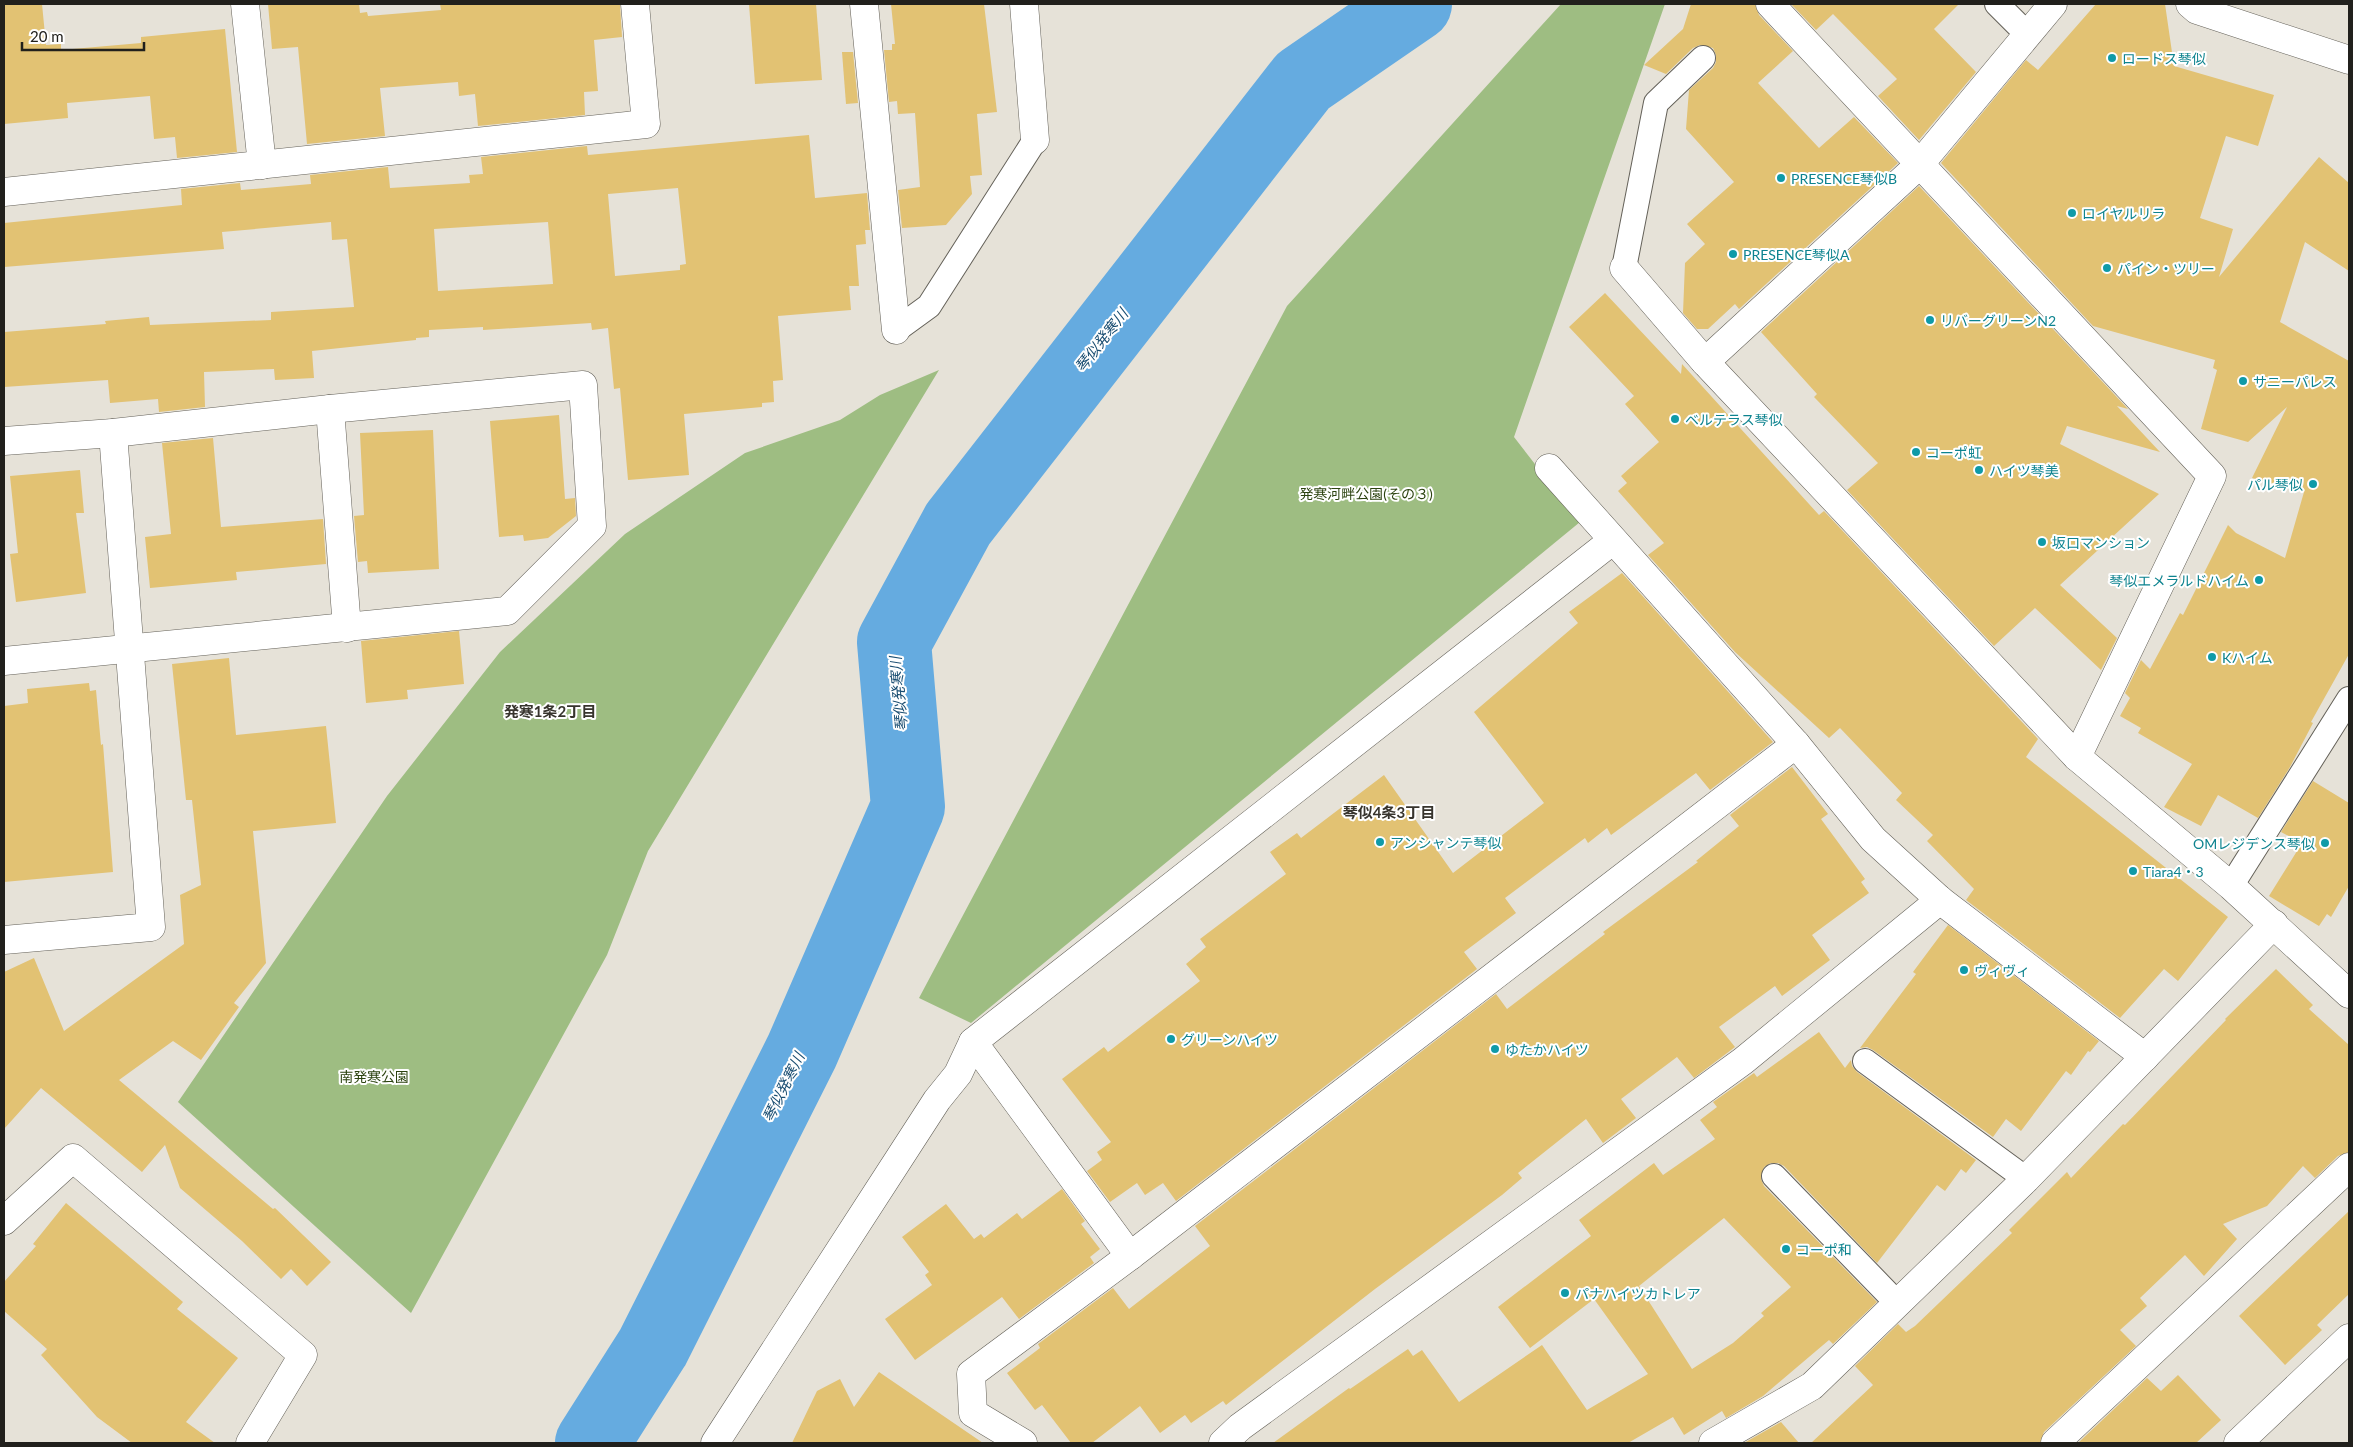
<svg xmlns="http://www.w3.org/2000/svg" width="2353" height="1447" viewBox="0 0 2353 1447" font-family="Lato,'Noto Sans JP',sans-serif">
  <rect width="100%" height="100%" fill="#e6e2d8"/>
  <g fill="#9ebd82">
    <path d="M1561,4H1665L1514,437L1580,522L971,1023L919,998L1287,306Z"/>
    <path d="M939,370L648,851L607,955L411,1313L178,1102L387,796L500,652L625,534L745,453L840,420L880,395Z"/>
  </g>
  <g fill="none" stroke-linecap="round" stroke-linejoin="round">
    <path stroke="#65abe0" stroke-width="74" d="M592,1443L653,1347L802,1051L908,807L894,642L958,524L1303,81L1415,4"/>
  </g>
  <g fill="#e2c273" fill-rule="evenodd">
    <path d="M4,4H42L46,45L61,44V50L141,43V37L225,29L237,152L177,158L175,137L154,139L150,96L67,103L68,118L4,124Z"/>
    <path d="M268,4H359L360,13L367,12L368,16L441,10L440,4H620L622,37L594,40L598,91L584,92L585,115L478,126L475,94L459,96L458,82L380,88L385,136L307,144L298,47L272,49Z"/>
    <path d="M749,4H816L822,80L755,84Z"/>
    <path d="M891,4H984L997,112L977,114L982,175L970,176L972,194L946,225L902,228L898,190L920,187L915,113L898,114L897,101L889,102L884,50H892V44H895Z"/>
    <path d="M1691,4H1755L1759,15L1793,51L1758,83L1819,148L1854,117L1898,163L1739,309L1735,304L1708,329H1697L1683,313L1685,263L1705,244L1687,224L1734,182L1686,129L1689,90L1713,68L1716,62V55L1713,48L1700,45L1693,48L1666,74L1644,65L1683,29Z"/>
    <path d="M1791,4H1959L1934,29L1976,72L1919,140L1878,96L1897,79L1833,14L1816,30Z"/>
    <path d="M2096,4H2165L2174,66L2274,95L2258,146L2226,136L2200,218L2233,229L2219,277L2319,157L2349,183V271L2305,242L2280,322L2349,361V654L2311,722L2313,723L2290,767L2258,818L2218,795L2201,826L2164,807L2192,764L2138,733L2141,728L2120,716L2130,698L2125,693L2141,660L2150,669L2180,613L2183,615L2228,525L2236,533L2285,558L2304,492L2252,478L2287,407L2248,442L2201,429L2217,370L2213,368L2215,360L2093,326L1941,163L2026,60L2038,70Z"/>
    <path d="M842,52H853L858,103L846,104Z"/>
    <path d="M809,135L815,198L867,193L870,230H865L866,244L856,245L859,286H849L851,310L778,316L783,380L773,381L774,402L762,403V407L684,414L689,475L628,480L620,388L614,389L608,328L592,330L591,323L483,330V327L429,330V337L416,338V340L312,351L314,378L275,380L274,369L204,372L205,407L159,412L158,399L110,403L108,380L4,387V332L106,324L105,321L149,317L150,325L271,320V312L354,307L347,239L332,240L331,222L222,232L224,249L4,267V223L182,205L181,189L240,183L241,190L311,184L310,175L388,167L390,188L470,183L469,175L483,174L481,157L587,146L588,155ZM678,188L686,264L680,265V270L615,276L608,194ZM548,222L553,284L438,291L434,229Z"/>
    <path d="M1919,186L2128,409L2117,406L2160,452L2067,426L2060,444L2159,494L2060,585L2117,638L2101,670L2035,608L1994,646L1847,490L1878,463L1814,397L1817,394L1761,332Z"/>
    <path d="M1605,293L1681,374L1682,364L1819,515L1824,511L2023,723L2038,739L2026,757L2228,917L2178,981L2164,969L2120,1018L1966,900L1974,889L1927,841L1933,835L1896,800L1902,793L1840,728L1829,738L1735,652L1648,555L1664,543L1618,491L1627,483L1621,476L1659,442L1625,404L1634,396L1569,327Z"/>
    <path d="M559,415L565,499L575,498L576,516L548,538L524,541L523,535L499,537L490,421Z"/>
    <path d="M433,430L439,569L368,573L367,561L358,562L354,516L364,515L360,433Z"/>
    <path d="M213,438L221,527L323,519L326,564L236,572L237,580L150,588L145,537L171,534L162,443Z"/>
    <path d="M80,470L84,513H76L86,593L16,602L10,554L18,553L10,476Z"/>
    <path d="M1622,573L1773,742L1710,790L1696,773L1611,835L1607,828L1588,843L1585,838L1505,898L1516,913L1464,952L1477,969L1176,1201L1163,1183L1145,1195L1137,1183L1110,1202L1087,1171L1102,1160L1097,1152L1111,1142L1062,1079L1104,1047L1108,1052L1200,981L1186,964L1206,947L1200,939L1286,874L1270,852L1297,833L1301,838L1384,775L1453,873L1544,803L1474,712L1578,623L1569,612Z"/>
    <path d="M459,631L464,684L407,690L408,699L366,703L361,641Z"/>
    <path d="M229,658L236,735L326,726L336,823L253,831L266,963L234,1003L239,1007L201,1060L173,1041L119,1080L273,1209L275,1208L331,1262L307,1286L291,1269L281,1279L242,1241L180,1188L165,1145L142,1172L41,1088L4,1129V972L34,958L64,1031L184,944L180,895L201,885L192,800H186L172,664Z"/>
    <path d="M89,683L90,691L96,690L101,745L103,744L113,872L4,882V706L28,703L27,689Z"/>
    <path d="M1792,767L1828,814L1821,819L1865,879L1861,882L1869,893L1812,935L1830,960L1782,996L1775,986L1719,1027L1735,1047L1694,1078L1677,1057L1621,1099L1636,1118L1603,1143L1586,1119L1518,1173L1522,1178L1502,1195L1375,1289L1226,1405L1223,1401L1191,1423L1185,1415L1160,1433L1140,1406L1092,1443H1071L1042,1405L1035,1410L1007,1373L1040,1348L1038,1344L1113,1288L1129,1309L1210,1246L1195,1226L1496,994L1507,1009L1605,934L1603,932L1698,862L1696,861L1739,826L1730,815Z"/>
    <path d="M2313,781L2349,803V886L2331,917L2327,914L2319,926L2269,896L2302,843L2281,832Z"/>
    <path d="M1948,925L2099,1041L2090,1052L2088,1051L2071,1075L2066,1071L2021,1131L2006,1119L1993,1137L1873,1050L1867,1047L1860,1048L1916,974L1913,972Z"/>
    <path d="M2276,969L2313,1005L2309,1009L2349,1045V1152L2338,1156L2315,1178L2303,1166L2267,1206L2223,1224L2237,1239L2204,1276L2185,1255L2140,1298L2147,1306L2120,1330L2136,1346L2044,1432L2040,1443H1811L1873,1385L1855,1366L1898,1324L1906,1332L1915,1326L2012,1233L2009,1230L2067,1172L2071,1178L2123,1124L2125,1125L2226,1020L2225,1019Z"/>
    <path d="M1819,1032L1845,1068L1851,1060L1852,1066L1857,1072L1976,1160L1966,1173L1961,1169L1945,1191L1937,1185L1877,1263L1784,1166L1778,1163H1771L1764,1167L1761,1179L1764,1186L1877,1302L1833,1344L1829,1340L1763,1396L1726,1418L1722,1411L1684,1435L1673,1417L1628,1443H1273L1349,1388L1350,1389L1408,1349L1413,1356L1422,1350L1459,1402L1542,1345L1587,1410L1648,1374L1594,1299L1530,1348L1498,1307L1591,1236L1579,1220L1654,1163L1663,1175L1715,1139L1700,1120L1717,1107L1713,1102L1754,1073L1757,1077ZM1724,1218L1791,1287L1761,1313L1764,1316L1733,1343L1692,1369L1639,1286Z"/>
    <path d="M1062,1189L1085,1221L1081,1224L1100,1249L1090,1257L1094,1263L1019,1319L1002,1297L915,1360L885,1319L932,1285L925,1275L929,1272L902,1237L946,1204L974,1239L981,1234L984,1238L1017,1213L1022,1219Z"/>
    <path d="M66,1203L183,1302L177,1309L238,1358L186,1422L215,1443H132L97,1417L41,1355L47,1349L4,1311V1282L36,1246L33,1244Z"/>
    <path d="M2349,1211V1294L2317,1325L2322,1330L2285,1365L2239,1316Z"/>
    <path d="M879,1372L983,1443H792L817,1391L840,1379L854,1407Z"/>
    <path d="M2178,1375L2221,1420L2196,1443H2078L2147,1378L2161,1391Z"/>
    <path d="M1781,1422L1799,1443H1744Z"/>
  </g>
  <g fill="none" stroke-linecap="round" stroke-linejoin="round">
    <defs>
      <g id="lane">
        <path d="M1997,4L2027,34"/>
        <path d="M1624,268L1656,103L1703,58"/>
        <path d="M896,330L929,306L1035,140"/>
        <path d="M2231,886L2349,699"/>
        <path d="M1865,1061L2026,1179"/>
        <path d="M1774,1176L1897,1303"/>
      </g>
      <g id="street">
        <path d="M245,4L262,165"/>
        <path d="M864,4L896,330"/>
        <path d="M1024,4L1035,140"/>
        <path d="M1770,4L2212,476L2077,757"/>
        <path d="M2190,4L2197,10L2349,60"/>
        <path d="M4,192L646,124L635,4"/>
        <path d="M1624,268L1705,362L2077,757L2231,886L2349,994"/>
        <path d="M1705,362L1919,165L2053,4"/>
        <path d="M330,409L347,628"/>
        <path d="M4,441L113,433L330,409L583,385L592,526L507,611L4,661"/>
        <path d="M1549,468L1796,744L1873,839L1940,900L2145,1057"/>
        <path d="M4,940L151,927L113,433"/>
        <path d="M973,1042L1130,1256"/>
        <path d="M4,1221L73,1158L303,1355L250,1443"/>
        <path d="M715,1443L937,1100L958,1074L973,1042L1612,541"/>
        <path d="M1023,1443L973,1413L971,1374L1130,1256L1796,744"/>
        <path d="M1223,1443L1240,1427L1743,1061L1940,900"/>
        <path d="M1713,1443L1812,1386L2026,1179L2274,924"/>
        <path d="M2055,1443L2349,1167"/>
        <path d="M2238,1443L2349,1338"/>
      </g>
    </defs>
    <use href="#lane" stroke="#646159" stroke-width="26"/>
    <use href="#street" stroke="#646159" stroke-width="29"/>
    <use href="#lane" stroke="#fff" stroke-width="24"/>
    <use href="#street" stroke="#fff" stroke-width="28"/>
  </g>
  <g fill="#0f9aa8" stroke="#fff" stroke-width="2">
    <circle cx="2112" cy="58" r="5"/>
    <circle cx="1781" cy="178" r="5"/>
    <circle cx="2072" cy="213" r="5"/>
    <circle cx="1733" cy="254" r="5"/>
    <circle cx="2107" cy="268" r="5"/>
    <circle cx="1930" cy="320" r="5"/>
    <circle cx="2243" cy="381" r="5"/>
    <circle cx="1675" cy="419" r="5"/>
    <circle cx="1916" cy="452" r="5"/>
    <circle cx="1979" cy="470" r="5"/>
    <circle cx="2313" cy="484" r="5"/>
    <circle cx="2042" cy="542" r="5"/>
    <circle cx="2259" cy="580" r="5"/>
    <circle cx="2212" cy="657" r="5"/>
    <circle cx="1380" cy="842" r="5"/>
    <circle cx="2325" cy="843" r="5"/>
    <circle cx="2133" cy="871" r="5"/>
    <circle cx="1964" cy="970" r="5"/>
    <circle cx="1171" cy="1039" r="5"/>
    <circle cx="1495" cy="1049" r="5"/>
    <circle cx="1786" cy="1249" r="5"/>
    <circle cx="1565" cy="1293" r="5"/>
  </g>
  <g text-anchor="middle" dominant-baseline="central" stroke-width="4" stroke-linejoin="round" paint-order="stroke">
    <g font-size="14" fill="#0d838f" stroke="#fff" text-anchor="start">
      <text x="2122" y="58">ロードス琴似</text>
      <text x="1791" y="178">PRESENCE琴似B</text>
      <text x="2082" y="213">ロイヤルリラ</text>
      <text x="1743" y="254">PRESENCE琴似A</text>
      <text x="2117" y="268">パイン・ツリー</text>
      <text x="1940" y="320">リバーグリーンN2</text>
      <text x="2253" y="381">サニーパレス</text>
      <text x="1685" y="419">ベルテラス琴似</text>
      <text x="1926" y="452">コーポ虹</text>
      <text x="1989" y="470">ハイツ琴美</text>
      <text x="2303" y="484" text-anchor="end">パル琴似</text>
      <text x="2052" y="542">坂口マンション</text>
      <text x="2249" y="580" text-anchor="end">琴似エメラルドハイム</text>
      <text x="2222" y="657">Kハイム</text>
      <text x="1390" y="842">アンシャンテ琴似</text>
      <text x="2315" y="843" text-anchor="end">OMレジデンス琴似</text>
      <text x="2143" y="871">Tiara4・3</text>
      <text x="1974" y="970">ヴィヴィ</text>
      <text x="1181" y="1039">グリーンハイツ</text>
      <text x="1505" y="1049">ゆたかハイツ</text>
      <text x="1796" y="1249">コーポ和</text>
      <text x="1575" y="1293">パナハイツカトレア</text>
    </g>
    <g font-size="14" fill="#2c4310" stroke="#fff">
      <text x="1366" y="493">発寒河畔公園(その３)</text>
      <text x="374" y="1076">南発寒公園</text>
    </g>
    <g font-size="15" font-style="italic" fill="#1a4e72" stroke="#fff">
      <text transform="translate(1101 340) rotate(-52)">琴似発寒川</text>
      <text transform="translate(898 694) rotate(-95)">琴似発寒川</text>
      <text transform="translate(783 1087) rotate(-64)">琴似発寒川</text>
    </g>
    <g font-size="15" font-weight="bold" fill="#37342d" stroke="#fff">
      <text x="550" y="711">発寒1条2丁目</text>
      <text x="1389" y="812">琴似4条3丁目</text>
    </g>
  </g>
  <rect width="2353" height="1447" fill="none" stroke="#21201c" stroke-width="10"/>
  <path d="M22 42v8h122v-8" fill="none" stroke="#21201c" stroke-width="2.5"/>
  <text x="30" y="42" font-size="15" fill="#21201c" stroke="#ffffff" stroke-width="4" paint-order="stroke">20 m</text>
</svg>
